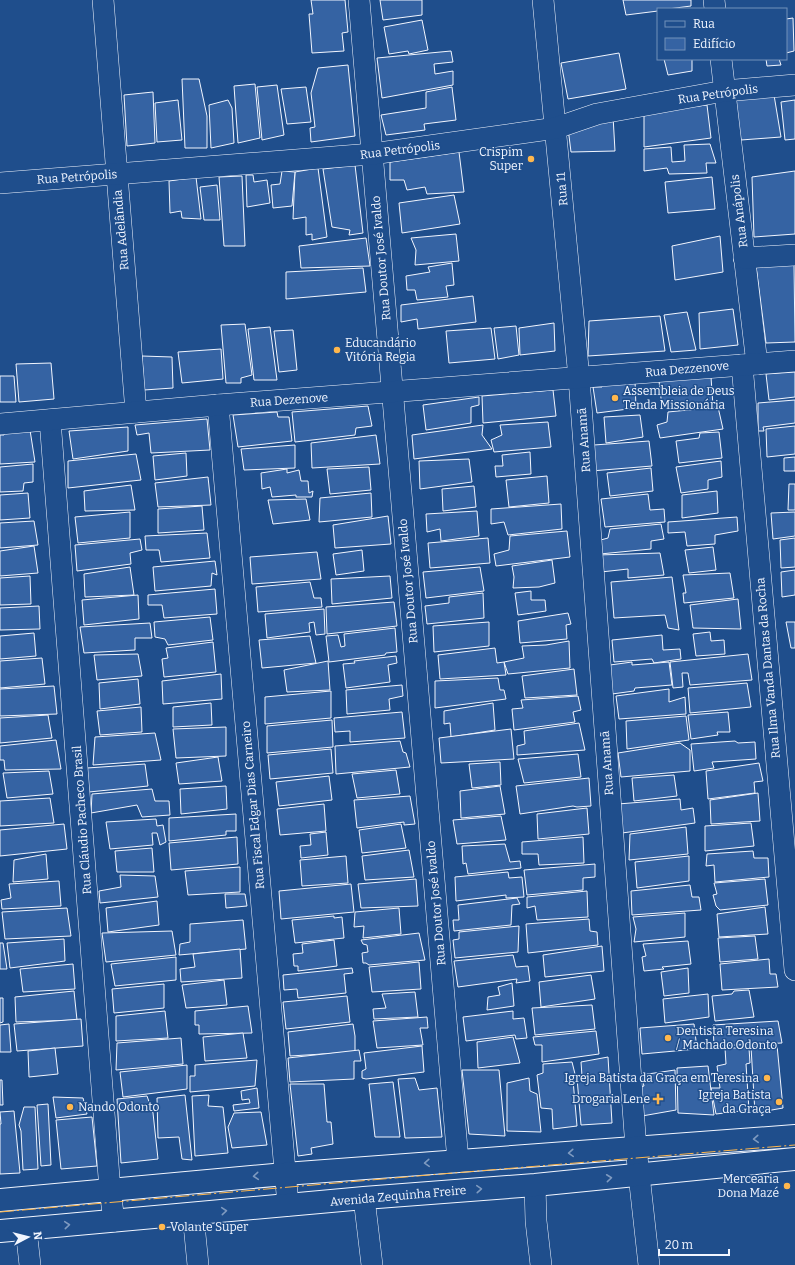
<svg xmlns="http://www.w3.org/2000/svg" width="795" height="1265" viewBox="0 0 795 1265" font-family="Bitter,serif">
  <rect width="100%" height="100%" fill="#1f4e8c"/>
  <g fill="#3563a3" stroke="#f2f6ff">
    <path d="M311,0H345L348,32L342,33L344,51L312,53L309,14H313Z"/>
    <path d="M380,0H422V15L383,20Z"/>
    <path d="M623,0H691V6L668,9H658V11L626,15Z"/>
    <path d="M793,18L794,51L786,53V19Z"/>
    <path d="M422,20L428,50L409,54L408,51L389,54L384,27Z"/>
    <path d="M451,51L453,62L434,64L435,74L453,71V85L382,98L377,58Z"/>
    <path d="M619,53L626,89L568,99L561,63Z"/>
    <path d="M664,59H692V71L668,75Z"/>
    <path d="M766,59H779L781,65L767,66Z"/>
    <path d="M348,65L355,136L311,142L310,128L315,127L311,93L318,68Z"/>
    <path d="M182,79H199L207,116V148H185Z"/>
    <path d="M255,84L260,138L238,143L234,86Z"/>
    <path d="M277,85L284,135L262,140L257,87Z"/>
    <path d="M306,87L311,122L287,124L281,89Z"/>
    <path d="M452,87L456,120L424,124L425,130L386,135L381,115L426,108V92Z"/>
    <path d="M153,92L155,143L127,146L124,95Z"/>
    <path d="M774,95L781,137L741,140L737,119L735,100Z"/>
    <path d="M178,100L182,140L157,142L155,103Z"/>
    <path d="M228,100L232,108L234,143L211,148L209,105Z"/>
    <path d="M795,100V139L785,140L781,102Z"/>
    <path d="M707,105L711,138L644,147V112Z"/>
    <path d="M613,116L615,151L571,152L568,128Z"/>
    <path d="M710,144L716,163H706L707,173L669,174L667,168L644,171V149L671,147L672,162L685,161L684,145Z"/>
    <path d="M459,152L464,192L427,194L425,187L407,190L404,180H390V162Z"/>
    <path d="M355,165L363,233L349,235L350,230L332,227L323,169Z"/>
    <path d="M318,168L327,237L312,240V234L306,235V217L293,219L295,172Z"/>
    <path d="M282,171L295,172L292,206L273,208L271,185L280,184Z"/>
    <path d="M795,171V234L754,237L752,177Z"/>
    <path d="M246,175H253L254,182L267,180L270,203L247,207Z"/>
    <path d="M242,176L245,246H224L219,177Z"/>
    <path d="M196,177L201,219L182,218L181,211L170,213L169,181Z"/>
    <path d="M712,177L715,209L668,213L665,182Z"/>
    <path d="M217,185L220,220H204L200,187Z"/>
    <path d="M454,195L460,224L402,233L399,203Z"/>
    <path d="M456,234L459,261L415,265L416,250L411,238Z"/>
    <path d="M720,236L723,272L675,280L672,246Z"/>
    <path d="M366,238L370,266L301,268L299,246Z"/>
    <path d="M452,263L454,285L446,286L448,297L417,300L415,290H407L406,276L430,272L428,267Z"/>
    <path d="M794,264L795,342L766,343L756,266Z"/>
    <path d="M363,268L366,292L286,299V272Z"/>
    <path d="M473,296L476,322L418,329L417,319L401,322V305Z"/>
    <path d="M733,309L738,345L700,349L699,313Z"/>
    <path d="M687,312L696,350L671,352L664,315Z"/>
    <path d="M660,316L665,351L588,356L589,321Z"/>
    <path d="M554,323L555,351L520,355L519,328Z"/>
    <path d="M245,324L252,375L241,378V383H226L221,325Z"/>
    <path d="M516,326L519,355L498,359L494,328Z"/>
    <path d="M270,327L277,380H254L248,329Z"/>
    <path d="M491,328L495,359L449,363L446,331Z"/>
    <path d="M293,330L297,370L279,372L274,331Z"/>
    <path d="M221,349L223,379L182,383L178,352Z"/>
    <path d="M142,356L172,357L173,388L144,390Z"/>
    <path d="M51,363L54,399L19,402L16,364Z"/>
    <path d="M795,372V397L769,400L766,374Z"/>
    <path d="M0,376H14L16,402H0Z"/>
    <path d="M711,377L713,406L662,407L659,381Z"/>
    <path d="M635,381L636,408L597,413L593,387H602V382Z"/>
    <path d="M553,390L556,416L483,423L482,396Z"/>
    <path d="M479,397V405L471,407V423L426,430L423,405Z"/>
    <path d="M795,400V423L763,427L764,431H758V403Z"/>
    <path d="M368,406L372,426L356,428L355,435L295,442L292,412Z"/>
    <path d="M718,407L723,429L660,438L657,425L667,422L668,412Z"/>
    <path d="M277,412L278,417H289L292,441L238,447L233,415Z"/>
    <path d="M640,415L643,437L606,443L604,417Z"/>
    <path d="M207,419L210,450L151,453L149,433L137,435L135,425Z"/>
    <path d="M548,422L551,447L494,452L491,440L502,435L500,425Z"/>
    <path d="M483,425L482,435L492,449L414,459L412,435Z"/>
    <path d="M795,426V454L767,457L766,429Z"/>
    <path d="M128,427V451L73,459L69,431Z"/>
    <path d="M30,430L35,462L0,464V435H4L5,431Z"/>
    <path d="M719,432L722,458L679,463L676,441L699,438L700,433Z"/>
    <path d="M376,435L380,464L312,468L311,443Z"/>
    <path d="M649,441L652,466L591,471L594,445Z"/>
    <path d="M295,445V468L244,470L241,449Z"/>
    <path d="M530,452L531,474L496,477L495,466H503L502,455Z"/>
    <path d="M186,453L187,476L155,480L153,456Z"/>
    <path d="M136,454L141,480L68,488V461Z"/>
    <path d="M795,457V471H784V458Z"/>
    <path d="M469,459L472,482L420,489L419,461Z"/>
    <path d="M721,461L722,477L708,480V489L681,493L676,467Z"/>
    <path d="M33,464V482L24,483L23,491L0,492V467Z"/>
    <path d="M369,467L371,490L330,494L327,469Z"/>
    <path d="M651,468L653,491L610,496L607,473Z"/>
    <path d="M287,469V473L299,470L301,481H308L309,493L313,491L312,497H296V495L272,497L270,487L262,489L261,473Z"/>
    <path d="M547,476L549,503L509,507L506,480Z"/>
    <path d="M208,477L211,505L158,507L155,483Z"/>
    <path d="M789,484H795V510H788Z"/>
    <path d="M131,485L135,510L85,511L84,491Z"/>
    <path d="M474,486L476,507L443,511L442,489Z"/>
    <path d="M717,491L718,513L682,518V495Z"/>
    <path d="M28,493L30,518L0,520V495Z"/>
    <path d="M371,493L372,517L319,522L320,498Z"/>
    <path d="M648,494L650,510L664,509L665,522L605,527L601,499Z"/>
    <path d="M306,499L310,520L273,524L268,500Z"/>
    <path d="M561,504L562,529L508,535L504,522L491,524V509Z"/>
    <path d="M202,506L204,530L158,533V509Z"/>
    <path d="M477,511L479,536L441,541L440,529L427,532L426,514Z"/>
    <path d="M130,512V538L78,543L75,517Z"/>
    <path d="M795,512V536L773,539L771,513Z"/>
    <path d="M388,516L391,544L335,548L333,525Z"/>
    <path d="M737,517L738,531L715,535V544L687,546L685,532L668,533V522Z"/>
    <path d="M34,521L38,545L0,548V523Z"/>
    <path d="M661,524L664,539L651,541V549L600,554L597,541L608,538L610,529Z"/>
    <path d="M567,531L570,557L496,566L494,554L509,550L510,536Z"/>
    <path d="M207,533L210,558L161,562L159,550H146L145,536Z"/>
    <path d="M488,538L490,563L430,568L428,543Z"/>
    <path d="M795,538V567L781,568L780,540Z"/>
    <path d="M140,539L142,550L130,553L131,564L77,571L75,545Z"/>
    <path d="M34,546L38,573L0,576V551Z"/>
    <path d="M713,547L716,570L689,573L685,550Z"/>
    <path d="M362,550L364,571L336,575L333,554Z"/>
    <path d="M317,552L321,579L252,584L250,557Z"/>
    <path d="M660,553L664,575L628,578V569L601,572L598,555Z"/>
    <path d="M552,560L555,583L539,587L513,588L514,577L512,566Z"/>
    <path d="M215,561L217,575L212,573L211,586L155,591L153,567Z"/>
    <path d="M130,567L134,595L85,597L84,574Z"/>
    <path d="M480,567L484,591L426,598L423,572Z"/>
    <path d="M795,570V595L782,597L781,572Z"/>
    <path d="M730,573L734,598L684,603L683,593H686L683,575Z"/>
    <path d="M30,576L31,604L0,605V578Z"/>
    <path d="M390,576L392,598L332,604L331,579Z"/>
    <path d="M672,577L679,630L668,628L665,615L614,618L611,582Z"/>
    <path d="M310,582L314,598H321L322,607L258,612L256,587Z"/>
    <path d="M215,589L217,614L164,618L162,605H148V595Z"/>
    <path d="M531,591V600H545L546,611L518,615L515,593Z"/>
    <path d="M483,593L484,618L427,624L425,606L449,603V597Z"/>
    <path d="M138,595L139,619L84,625L82,600Z"/>
    <path d="M738,599L741,629L693,628L690,605Z"/>
    <path d="M394,602L397,626L327,634L326,607Z"/>
    <path d="M39,606L40,629L0,630V608Z"/>
    <path d="M324,609L325,634L316,635L314,622L309,623L310,632L267,638L265,614Z"/>
    <path d="M568,613L571,624L566,625L567,639L520,643L518,621Z"/>
    <path d="M210,617L213,640L168,645L165,639L155,637L154,622Z"/>
    <path d="M489,622V646L434,652L433,626Z"/>
    <path d="M786,622H795V648H791Z"/>
    <path d="M150,623L152,638H135V650L84,653L80,627Z"/>
    <path d="M395,628L397,652L386,653L385,655L329,662L326,636L338,635L341,647L345,646L344,634Z"/>
    <path d="M710,632L711,641L724,640L725,654L696,656L693,634Z"/>
    <path d="M34,633L36,656L0,659V636Z"/>
    <path d="M662,635L663,650L680,649L681,659L654,663L652,659L614,662L612,640Z"/>
    <path d="M310,636L316,663L262,668L259,640Z"/>
    <path d="M569,641L570,668L508,674L504,662L524,658L522,646L546,645Z"/>
    <path d="M213,642L216,672L164,677L162,659L168,658L166,648Z"/>
    <path d="M495,648L497,663L504,662L506,675L440,679L438,655Z"/>
    <path d="M138,654L142,676L97,680L94,655Z"/>
    <path d="M748,654L752,680L690,685L688,673H682L683,687L673,688L670,662Z"/>
    <path d="M396,656L397,663L388,665L390,682L346,688L343,664L355,663L354,661Z"/>
    <path d="M42,658L45,684L0,688V661Z"/>
    <path d="M328,661L330,690L287,692L284,670Z"/>
    <path d="M632,662V665L669,662L672,685L635,688L634,691L612,694L610,665Z"/>
    <path d="M574,669L577,695L525,698L522,676Z"/>
    <path d="M221,674L222,699L163,704L162,681Z"/>
    <path d="M498,678L500,690H504L506,699L435,708V681Z"/>
    <path d="M138,679L140,704L100,709L99,683Z"/>
    <path d="M747,683L751,707L690,713L688,688Z"/>
    <path d="M402,685L403,696L389,699L390,710L347,714L346,690Z"/>
    <path d="M54,686L57,714L0,716V689Z"/>
    <path d="M669,689V702L685,697L686,714L619,719L616,696Z"/>
    <path d="M331,691V718L265,724V697Z"/>
    <path d="M578,696L581,710L573,712L575,722L514,730L512,709L523,708L521,700Z"/>
    <path d="M211,703L212,725L173,727V707Z"/>
    <path d="M493,703L495,730L451,737L450,723L444,724V711Z"/>
    <path d="M141,707L142,732L100,735L97,711Z"/>
    <path d="M402,712L405,738L350,742V731L335,732L334,718Z"/>
    <path d="M728,712L730,732H717L718,735L691,739L688,715Z"/>
    <path d="M48,715L52,738L0,743V718Z"/>
    <path d="M686,716L689,740L627,749L626,721Z"/>
    <path d="M332,720L333,747L267,753V726Z"/>
    <path d="M579,723L585,750L517,755V746L525,744L524,731Z"/>
    <path d="M226,727V756L176,758L173,729Z"/>
    <path d="M511,729L514,759L441,763L439,738Z"/>
    <path d="M155,733L161,760L93,765L95,737Z"/>
    <path d="M56,740L61,769L5,770L4,760H0V746Z"/>
    <path d="M400,741L403,752L406,753L410,767L336,774L335,746Z"/>
    <path d="M735,741L738,743L755,742L756,759L712,762L714,768L694,771L691,744Z"/>
    <path d="M680,743L690,750V771L621,777L618,753Z"/>
    <path d="M331,749L333,773L270,779L268,755Z"/>
    <path d="M578,754L581,777L524,783L518,759Z"/>
    <path d="M218,757L222,781L179,784L176,763Z"/>
    <path d="M500,762L501,785L472,788L469,764Z"/>
    <path d="M759,763L763,781L754,782L755,793L708,799L706,771Z"/>
    <path d="M145,764L148,786L89,792L87,768Z"/>
    <path d="M396,770L400,794L357,798L352,774Z"/>
    <path d="M49,771L53,794L7,798L3,773Z"/>
    <path d="M674,775L677,796L634,801L632,778Z"/>
    <path d="M329,776L332,800L279,806L276,782Z"/>
    <path d="M589,778L591,806L577,807L573,806L520,814L516,786Z"/>
    <path d="M226,786L227,809L181,814L180,789Z"/>
    <path d="M500,786L505,814L461,818L460,791Z"/>
    <path d="M152,789L155,801H169L170,815L142,817L137,805L91,813L92,794Z"/>
    <path d="M758,793L760,821L711,824L710,800Z"/>
    <path d="M410,796L415,824L404,825V822L357,828L354,800Z"/>
    <path d="M50,798L54,823L0,826V801Z"/>
    <path d="M680,799L681,810L693,808L695,823L622,833L618,804Z"/>
    <path d="M324,804L326,831L280,835L277,809Z"/>
    <path d="M587,808L589,834L538,839L537,814Z"/>
    <path d="M236,814V831H226V835L169,841V818Z"/>
    <path d="M501,816L506,840L457,844L453,820Z"/>
    <path d="M156,819L157,826L163,825L166,842L160,845L157,833H152L153,845L110,849L106,822Z"/>
    <path d="M751,823L754,846L705,851V826Z"/>
    <path d="M64,824L67,849L0,856V830Z"/>
    <path d="M401,824L406,848L362,853L359,830Z"/>
    <path d="M686,827L688,854L629,860L630,834Z"/>
    <path d="M326,832L328,855L301,858L300,846L311,845L310,834Z"/>
    <path d="M237,837L238,864L171,870L169,843Z"/>
    <path d="M583,837L584,863L539,865L538,854H522V842Z"/>
    <path d="M505,844L510,862L520,861L521,868L468,874L466,863L463,864L462,846Z"/>
    <path d="M152,848L154,872H117L115,851Z"/>
    <path d="M409,850L414,877L365,880L362,856Z"/>
    <path d="M753,851L754,858H768L769,877L715,882L714,865L706,866L707,854Z"/>
    <path d="M46,854L48,879L13,882L14,860Z"/>
    <path d="M346,856L348,883L302,886L300,860Z"/>
    <path d="M689,856V881L637,888L635,862Z"/>
    <path d="M595,864V877L583,878V890L527,895L524,870Z"/>
    <path d="M240,867V892L188,895L185,871Z"/>
    <path d="M508,872L509,878L522,877L524,897L506,898V895L456,901L455,877Z"/>
    <path d="M120,875L155,876L158,897L100,903L99,891L121,887Z"/>
    <path d="M416,879L418,906L361,908L358,884Z"/>
    <path d="M765,879L768,905L720,910L716,906L713,895L717,894L714,883Z"/>
    <path d="M59,881L61,906L2,909L1,900L11,898L9,884Z"/>
    <path d="M351,884L354,912L281,919L279,891Z"/>
    <path d="M690,885L692,897H699L701,910L632,915L631,891Z"/>
    <path d="M587,891L588,917L537,920L535,906L527,908V897Z"/>
    <path d="M225,894H245L247,906L226,908Z"/>
    <path d="M517,898L520,904L512,905L511,925L454,931L453,920H459L458,905Z"/>
    <path d="M157,901L159,925L108,932L106,908Z"/>
    <path d="M765,907L768,934L719,937L717,914Z"/>
    <path d="M67,908L71,936L5,939L2,912Z"/>
    <path d="M399,908L401,934L363,938L364,926L354,927L355,912Z"/>
    <path d="M685,913V937L634,942L636,929L633,917Z"/>
    <path d="M334,916V918L342,917L344,938L295,943L292,920Z"/>
    <path d="M589,919L590,931L597,932L598,945L528,953L526,924Z"/>
    <path d="M243,920L246,949L179,955L180,944L190,942V924Z"/>
    <path d="M519,926L518,952L455,958L453,940L459,939V932Z"/>
    <path d="M172,931L176,955L106,962L102,933Z"/>
    <path d="M419,933L425,960L369,965L366,963H363L362,953L368,952L367,945L363,944L361,940Z"/>
    <path d="M755,936L758,959L720,962L718,938Z"/>
    <path d="M64,939L65,961L10,968L7,943Z"/>
    <path d="M334,940L337,966L298,971V966H294L293,954L303,953L302,944Z"/>
    <path d="M688,941L691,964L662,967L664,969L644,971L642,957L646,956L643,944Z"/>
    <path d="M0,943H3L7,969H0Z"/>
    <path d="M602,946L604,971L545,977L543,955Z"/>
    <path d="M240,949L242,978L181,982L180,969L195,967L193,954Z"/>
    <path d="M513,955L516,967L528,966L530,981L516,983L517,979L458,987L454,961Z"/>
    <path d="M176,957V980L115,986L111,964Z"/>
    <path d="M769,959L770,974H776L778,987L722,990L720,964Z"/>
    <path d="M419,962L421,989L372,992L369,967Z"/>
    <path d="M73,964L75,989L23,992L20,969Z"/>
    <path d="M352,968L353,973L344,974L346,993L298,998L297,989L284,990L283,975Z"/>
    <path d="M688,968L689,993L664,996L661,972Z"/>
    <path d="M591,975L595,999L541,1007L539,982Z"/>
    <path d="M224,980L227,1005L186,1008L182,985Z"/>
    <path d="M512,983L514,1006L487,1010L488,997L500,995L498,987Z"/>
    <path d="M164,984V1008L114,1013L112,989Z"/>
    <path d="M749,990L754,1017L715,1021L712,996L732,994L734,991Z"/>
    <path d="M74,991L77,1020L16,1022L15,997Z"/>
    <path d="M415,992L418,1017L374,1019L373,1009L386,1008L382,994Z"/>
    <path d="M708,994L709,1017L665,1023L663,999Z"/>
    <path d="M347,996L350,1022L286,1029L283,1002Z"/>
    <path d="M0,998H3V1022L0,1023Z"/>
    <path d="M592,1005L595,1029L535,1035L532,1008Z"/>
    <path d="M248,1006L252,1033L199,1034V1025H195V1011Z"/>
    <path d="M165,1011L168,1038L116,1041V1016Z"/>
    <path d="M513,1011V1019L524,1018L527,1038L516,1039L515,1035L466,1041L463,1017Z"/>
    <path d="M427,1017L428,1028H420L423,1045L377,1048L373,1021Z"/>
    <path d="M81,1019L83,1046L17,1051L14,1024Z"/>
    <path d="M778,1021L782,1043L714,1046L713,1025Z"/>
    <path d="M9,1024L11,1052H0V1025Z"/>
    <path d="M353,1024L355,1036V1052L290,1056L288,1032Z"/>
    <path d="M694,1024L697,1049L642,1054L640,1028Z"/>
    <path d="M596,1031L599,1054L542,1062V1045H535L533,1037Z"/>
    <path d="M243,1033L247,1058L205,1061L203,1037Z"/>
    <path d="M513,1037L520,1063L478,1068L477,1042Z"/>
    <path d="M181,1038L183,1064L116,1070L117,1043Z"/>
    <path d="M777,1045L783,1108L755,1113L751,1047Z"/>
    <path d="M422,1046L424,1072L366,1079L362,1078V1071L366,1069L364,1053Z"/>
    <path d="M55,1048L58,1074L29,1077L28,1051Z"/>
    <path d="M725,1048H749L750,1063L746,1064L749,1110L716,1114L711,1088H720L717,1066L726,1064Z"/>
    <path d="M359,1050L361,1061H354V1079L290,1082L288,1058Z"/>
    <path d="M608,1057L612,1123L581,1125L577,1078L582,1076L581,1062Z"/>
    <path d="M257,1060L255,1086L190,1092V1076H195V1065Z"/>
    <path d="M572,1062L575,1074L573,1080L577,1126L553,1129L552,1109L541,1108L537,1075L543,1073V1064Z"/>
    <path d="M187,1065V1089L123,1097L120,1072Z"/>
    <path d="M708,1066L714,1115L678,1113L677,1068Z"/>
    <path d="M462,1070H499L505,1136L469,1134Z"/>
    <path d="M675,1070L676,1110L642,1116L639,1087L644,1086L641,1075Z"/>
    <path d="M415,1078L419,1090L437,1088L442,1137L405,1138L398,1079Z"/>
    <path d="M529,1078L530,1091L537,1094L541,1132L507,1131V1083Z"/>
    <path d="M0,1080H2L3,1105H0Z"/>
    <path d="M393,1082L400,1137H375L369,1084Z"/>
    <path d="M290,1084H324L327,1122H331L333,1144L311,1148L312,1154L298,1156Z"/>
    <path d="M257,1088L259,1108L234,1111L233,1105L250,1103L249,1099L242,1100L241,1091Z"/>
    <path d="M185,1095L192,1160L182,1159L179,1137L158,1138L157,1098Z"/>
    <path d="M209,1095L208,1106L223,1107L228,1153L195,1156L192,1096Z"/>
    <path d="M147,1096L153,1113L158,1159L121,1163L117,1099Z"/>
    <path d="M53,1097L83,1098L87,1114L56,1118Z"/>
    <path d="M48,1104L51,1165L41,1166L37,1105Z"/>
    <path d="M24,1107H35L38,1169L23,1170L21,1131L19,1125Z"/>
    <path d="M14,1111L20,1173L0,1174V1124H1L0,1112Z"/>
    <path d="M261,1112L267,1145L232,1148L228,1127L234,1113Z"/>
    <path d="M92,1117L97,1166L61,1169L56,1120Z"/>
  </g>
  <g fill="none" stroke-linecap="round" stroke-linejoin="round">
    <defs>
      <g id="minor">
        <path d="M103,0L136,412"/>
        <path d="M359,0L458,1161"/>
        <path d="M543,0L579,378L636,1148L649,1265"/>
        <path d="M714,0L715,9"/>
        <path d="M721,59L757,364"/>
        <path d="M0,183L372,154L556,128L597,114L724,91L795,85"/>
        <path d="M744,258L795,255"/>
        <path d="M742,365L795,970"/>
        <path d="M218,405L288,1205"/>
        <path d="M50,420L110,1190L114,1221"/>
        <path d="M0,424L218,405L795,361"/>
        <path d="M535,1185L536,1221L541,1265"/>
        <path d="M364,1198L372,1265"/>
        <path d="M193,1214L198,1265"/>
        <path d="M26,1229L30,1265"/>
      </g>
      <g id="secondary">
        <path d="M0,1200L285,1174L795,1136"/>
        <path d="M0,1231L364,1198L535,1185L795,1159"/>
      </g>
    </defs>
    <use href="#minor" stroke="#f2f6ff" stroke-width="22"/>
    <use href="#secondary" stroke="#f2f6ff" stroke-width="24"/>
    <use href="#minor" stroke="#1f4e8c" stroke-width="21"/>
    <use href="#secondary" stroke="#1f4e8c" stroke-width="22"/>
    <path stroke="#ffb74d" stroke-width="1" stroke-dasharray="14 3 2 3" stroke-linecap="butt" d="M0,1212L429,1175L795,1145"/>
  </g>
  <defs><path id="oneway-chevron" d="M-2-3.5L2.5 0L-2 3.5" fill="none" stroke-width="1.6" stroke-linecap="round" stroke-linejoin="round"/></defs>
  <g stroke="#7e9ac0">
    <use href="#oneway-chevron" transform="translate(756 1139) rotate(176)"/>
    <use href="#oneway-chevron" transform="translate(571 1153) rotate(176)"/>
    <use href="#oneway-chevron" transform="translate(427 1163) rotate(176)"/>
    <use href="#oneway-chevron" transform="translate(256 1176) rotate(175)"/>
    <use href="#oneway-chevron" transform="translate(609 1178) rotate(-6)"/>
    <use href="#oneway-chevron" transform="translate(479 1189) rotate(-4)"/>
    <use href="#oneway-chevron" transform="translate(224 1211) rotate(-5)"/>
    <use href="#oneway-chevron" transform="translate(67 1225) rotate(-5)"/>
  </g>
  <g fill="#ffb74d" stroke="#1f4e8c" stroke-width="1.5">
    <circle cx="531" cy="159" r="4"/>
    <circle cx="337" cy="350" r="4"/>
    <circle cx="615" cy="398" r="4"/>
    <circle cx="668" cy="1038" r="4"/>
    <circle cx="767" cy="1078" r="4"/>
    <path d="M656 1093h4v4h4v4h-4v4h-4v-4h-4v-4h4z"/>
    <circle cx="779" cy="1102" r="4"/>
    <circle cx="70" cy="1107" r="4"/>
    <circle cx="787" cy="1186" r="4"/>
    <circle cx="162" cy="1227" r="4"/>
  </g>
  <g text-anchor="middle" dominant-baseline="central" stroke-width="3" stroke-linejoin="round" paint-order="stroke">
    <g font-size="12" fill="#f2f6ff" stroke="#1f4e8c">
      <text transform="translate(718 94) rotate(-8)">Rua Petrópolis</text>
      <text transform="translate(400 150) rotate(-7)">Rua Petrópolis</text>
      <text transform="translate(77 177) rotate(-4)">Rua Petrópolis</text>
      <text transform="translate(562 189) rotate(-95)">Rua 11</text>
      <text transform="translate(739 211) rotate(-97)">Rua Anápolis</text>
      <text transform="translate(121 230) rotate(-95)">Rua Adelândia</text>
      <text transform="translate(381 258) rotate(-95)">Rua Doutor José Ivaldo</text>
      <text transform="translate(687 369) rotate(-5)">Rua Dezzenove</text>
      <text transform="translate(289 400) rotate(-4)">Rua Dezenove</text>
      <text transform="translate(584 440) rotate(-94)">Rua Anamã</text>
      <text transform="translate(408 581) rotate(-95)">Rua Doutor José Ivaldo</text>
      <text transform="translate(768 668) rotate(-95)">Rua Ilma Vanda Dantas da Rocha</text>
      <text transform="translate(607 763) rotate(-94)">Rua Anamã</text>
      <text transform="translate(253 805) rotate(-95)">Rua Fiscal Edgar Dias Carneiro</text>
      <text transform="translate(82 820) rotate(-94)">Rua Cláudio Pacheco Brasil</text>
      <text transform="translate(436 903) rotate(-95)">Rua Doutor José Ivaldo</text>
      <text transform="translate(398 1196) rotate(-5)">Avenida Zequinha Freire</text>
    </g>
    <g font-size="12" fill="#f2f6ff" stroke="#1f4e8c" text-anchor="end">
      <text x="523" y="152">Crispim<tspan x="523" dy="14">Super</tspan></text>
      <text x="345" y="343" text-anchor="start">Educandário<tspan x="345" dy="14">Vitória Regia</tspan></text>
      <text x="623" y="391" text-anchor="start">Assembleia de Deus<tspan x="623" dy="14">Tenda Missionária</tspan></text>
      <text x="676" y="1031" text-anchor="start">Dentista Teresina<tspan x="676" dy="14">/ Machado Odonto</tspan></text>
      <text x="759" y="1078">Igreja Batista da Graça em Teresina</text>
      <text x="771" y="1095">Igreja Batista<tspan x="771" dy="14">da Graça</tspan></text>
      <text x="650" y="1099">Drogaria Lene</text>
      <text x="78" y="1107" text-anchor="start">Nando Odonto</text>
      <text x="779" y="1179">Mercearia<tspan x="779" dy="14">Dona Mazé</tspan></text>
      <text x="170" y="1227" text-anchor="start">Volante Super</text>
    </g>
  </g>
  <rect x="657" y="8" width="130" height="52" fill="#1f4e8c" stroke="#7391ba"/>
  <rect x="665" y="21" width="20" height="6" fill="#1f4e8c" stroke="#7391ba"/>
  <text x="693" y="28" font-size="12" fill="#f2f6ff">Rua</text>
  <rect x="665" y="38" width="20" height="12" fill="#3563a3" stroke="#7391ba"/>
  <text x="693" y="48" font-size="12" fill="#f2f6ff">Edifício</text>
  <g transform="translate(28 1237) rotate(83)" stroke="#1f4e8c" stroke-width="3" paint-order="stroke">
  <path d="M0-3L7 15L0 10L-7 15Z" fill="#f2f6ff"/>
  <text y="-6" font-size="11" font-weight="bold" text-anchor="middle" fill="#f2f6ff">N</text>
  </g>
  <path d="M659 1249v6h70v-6" fill="none" stroke="#f2f6ff" stroke-width="2"/>
  <text x="665" y="1249" font-size="12" fill="#f2f6ff" stroke="#1f4e8c" stroke-width="3" paint-order="stroke">20 m</text>
</svg>
